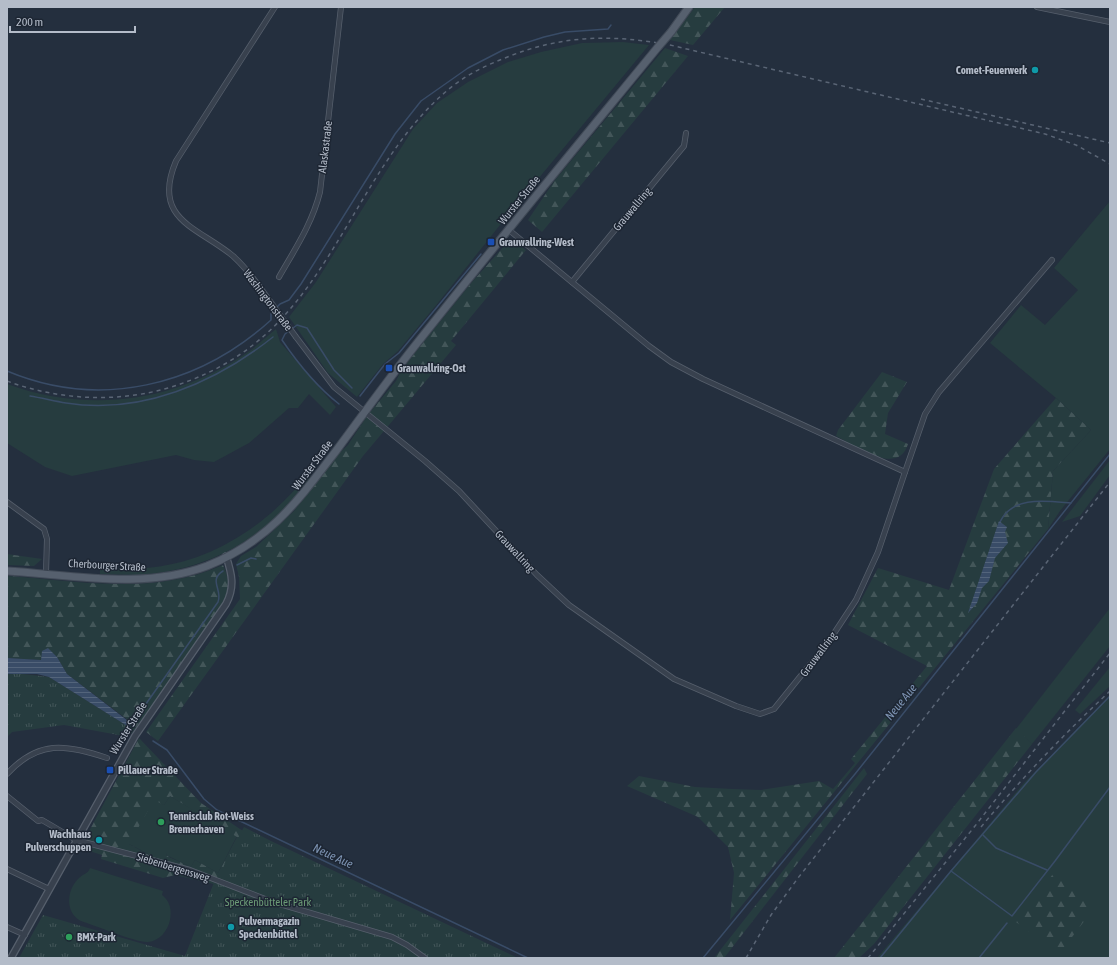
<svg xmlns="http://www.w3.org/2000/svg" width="1117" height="965" viewBox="0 0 1117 965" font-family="'Asap Condensed',sans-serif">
  <defs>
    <pattern id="forest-firs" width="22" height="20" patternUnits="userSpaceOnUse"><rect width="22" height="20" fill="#263c3f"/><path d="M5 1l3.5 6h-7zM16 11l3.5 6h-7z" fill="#435659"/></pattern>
    <pattern id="park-tufts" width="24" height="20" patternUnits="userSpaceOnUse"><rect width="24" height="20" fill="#263c3f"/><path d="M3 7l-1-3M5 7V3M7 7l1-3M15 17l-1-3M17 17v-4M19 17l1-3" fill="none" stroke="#435659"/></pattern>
    <pattern id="water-rules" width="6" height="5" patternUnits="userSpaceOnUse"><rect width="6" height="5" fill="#394c67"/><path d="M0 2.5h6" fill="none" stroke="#53647b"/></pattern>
  </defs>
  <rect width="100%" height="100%" fill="#242f3e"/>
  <g fill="#263c3f">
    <path d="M623,42L649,45L504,220L438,303L398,351L383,364L357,397L328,373L289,317L316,282L413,129L437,103L468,82L508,62L541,52L582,43Z"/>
    <path d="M1110,201V449L1060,511L1048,529L1053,471L1091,430L1056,398L990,343L1021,305L1045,325L1078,290L1054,268Z"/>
    <path d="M276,329L280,342L336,407L330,415L309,394L298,408H289L249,443L214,462L194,460L176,455L72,476L45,467L7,443V384C90,414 175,402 248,352C258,345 267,336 276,329Z"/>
    <path d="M1110,460V475L1080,516L1062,522Z"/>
    <path d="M308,474L312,478C270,533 218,567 149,574C133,576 116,574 100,574V567C115,568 131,570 146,568C211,563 268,525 308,474Z"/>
    <path d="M1110,608V646L1032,744L1016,729Z"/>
    <path d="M1110,667V686L1080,714L1075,710Z"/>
    <path d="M1110,695V958H877L1023,784Z"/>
    <path d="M129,782L164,805L170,796L237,836L218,873L195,860L191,867L166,855L167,853L150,855L129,844Z"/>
    <path d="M90,868L163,891L162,895C170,901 172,910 170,920C168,930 160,941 148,942C137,943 94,925 81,921C64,912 67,889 79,878C84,873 88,874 90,868Z"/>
  </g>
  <g fill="url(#forest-firs)" fill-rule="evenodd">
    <path d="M695,7H725L693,45L670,40Z"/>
    <path d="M665,48L688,56L542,232L528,220L555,180Z"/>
    <path d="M513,242L526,250L451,341L456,345L363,456L158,741L146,732L240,599L239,577L236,564L241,556L256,547L294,511L333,459L348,445L367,416L396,381L402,369L472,282L506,244Z"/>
    <path d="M882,372L907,382L888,413L885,434L908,444C898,477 856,446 836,436L838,430Z"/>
    <path d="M1056,398L1091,430L1053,471L1048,529L730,920L734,873L728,847L698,817L627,786L639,776L695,787L732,789L761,790L819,781L833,789L855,763L851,759L927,666L848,625L878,568L949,590L994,469Z"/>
    <path d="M7,554L42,559L34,566L7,565Z"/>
    <path d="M223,565C230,580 231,591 223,606L132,733L124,736L132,723L67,674L57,657L41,660L7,658V576C81,581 153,596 223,565Z"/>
    <path d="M1016,728L1032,744L874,944L859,958H834Z"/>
    <path d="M139,738L201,803L243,831L185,958L214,884L175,875L163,878L101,859L102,855L80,848ZM170,796L237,837L218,873L195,860L191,867L169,857L166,855L167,853L160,848L152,851L149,855L129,844L154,800L164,805Z"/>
    <path d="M864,768L867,774L724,958H714Z"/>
    <path d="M1053,874L1095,907L1059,954L1016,922Z"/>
  </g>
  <g fill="url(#park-tufts)">
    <path d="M14,673L49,677L129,727L124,736L64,725L12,732L7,737V674Z"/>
    <path d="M244,827L271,841L518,958H19L43,915L185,956L213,885Z"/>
  </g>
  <g fill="url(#water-rules)">
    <path d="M999,521L1007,527L1005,532L1008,543L995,558L989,581L982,588L977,603L968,613Z"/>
    <path d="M48,648L57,657L67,674L132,724L129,727L49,677L37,674H7V658L41,660L42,651Z"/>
  </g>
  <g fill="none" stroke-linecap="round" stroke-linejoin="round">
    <g stroke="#394c67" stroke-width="1.5">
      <path d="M277,307L280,304L289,300L301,284L395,134L421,101L468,68L503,50L544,37L565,32L608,29L611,25"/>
      <path d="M7,371C100,410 198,386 271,320V314L274,310"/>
      <path d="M30,396C42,398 54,401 66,403C141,415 215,383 273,337"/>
      <path d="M360,396L385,364L399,353L481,254"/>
      <path d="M339,404C317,387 297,362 282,340L285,334L297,325L307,328L334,370L352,388"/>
      <path d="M1000,522C1013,495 1047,501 1071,503"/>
      <path d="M237,565L251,558L256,559"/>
      <path d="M136,718L218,602C223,590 208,580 223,571"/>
      <path d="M153,741L167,750L204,799L217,810L528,958"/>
      <path d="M983,835L996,848L1047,870"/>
      <path d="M951,871L1012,916L1055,861L1110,787"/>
      <path d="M703,958L855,774L1110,454"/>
      <path d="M880,958L951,871L1036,772L1110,696"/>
      <path d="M979,958L1007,923"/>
    </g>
    <defs>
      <g id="minor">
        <path d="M1037,7L1110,22"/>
        <path d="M279,277C295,249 312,224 320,192L341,7"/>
        <path d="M572,282L674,158L684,146L686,133"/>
        <path d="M259,286C251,275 243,265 233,256C198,227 151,220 176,161L275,7"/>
        <path d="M296,337L334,387L425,461L459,491L537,575L569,605L674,679L736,706L760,714L774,709L829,641L856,600L878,552L905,472L703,379L671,362L649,346L509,230"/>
        <path d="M905,472L925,414L939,392L1052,260"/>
        <path d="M7,502L44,529L47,539L46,573"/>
        <path d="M7,774C38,740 66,744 107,758"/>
        <path d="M7,796L38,821L42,820L76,840L190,870L273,902L392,937L407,945L425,958"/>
        <path d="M7,869L49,889"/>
        <path d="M7,927L25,935"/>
      </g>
      <path id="tertiary" d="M11,958L135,736L226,604C235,587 232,574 226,556"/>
      <g id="primary">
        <path d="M671,32L689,7"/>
        <path d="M7,571C73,575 143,590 207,566C269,541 297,502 336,451C362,416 387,381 414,347C494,246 576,147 658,47"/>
      </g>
    </defs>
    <use href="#minor" stroke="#565f6c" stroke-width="6"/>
    <use href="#tertiary" stroke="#565f6c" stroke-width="8"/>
    <use href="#primary" stroke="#414a57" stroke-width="9"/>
    <use href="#minor" stroke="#38414e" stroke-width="4.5"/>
    <use href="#tertiary" stroke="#38414e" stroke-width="5.5"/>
    <use href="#primary" stroke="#56606e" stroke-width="7"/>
    <g stroke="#5a6575" stroke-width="1.5" stroke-dasharray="4 4" stroke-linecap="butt">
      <path d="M921,99L1110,143"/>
      <path d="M7,381C58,400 116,403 168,388C278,355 314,280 369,189C393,150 418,113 454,85C470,73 487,65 505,58C561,35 611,34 670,45L1045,134L1076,145L1110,164"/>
      <path d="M981,827C1021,779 1064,734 1110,691"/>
      <path d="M746,958L771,915L798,878L1110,482"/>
      <path d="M868,958L975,826L1110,653"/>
    </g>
    <defs>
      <path id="minor-bridge" d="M259,286L296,337"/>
      <path id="primary-bridge" d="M658,47L671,32"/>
    </defs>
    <use href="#minor-bridge" stroke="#565f6c" stroke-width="6" stroke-linecap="butt"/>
    <use href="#primary-bridge" stroke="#414a57" stroke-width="9" stroke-linecap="butt"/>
    <use href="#minor-bridge" stroke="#38414e" stroke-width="4.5"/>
    <use href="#primary-bridge" stroke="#56606e" stroke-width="7"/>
  </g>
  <g fill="#0f9aa8" stroke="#1d2633" stroke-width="1.5">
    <circle cx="1035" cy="70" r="4"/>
    <circle cx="99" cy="840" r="4"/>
    <circle cx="231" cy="927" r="4"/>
  </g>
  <g fill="#1a4fb4" stroke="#1d2633" stroke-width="1.5">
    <rect x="487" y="238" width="8" height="8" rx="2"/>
    <rect x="385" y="364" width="8" height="8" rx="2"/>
    <rect x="106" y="766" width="8" height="8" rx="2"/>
  </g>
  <g fill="#2e9e5b" stroke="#1d2633" stroke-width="1.5">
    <circle cx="161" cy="822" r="4"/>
    <circle cx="69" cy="937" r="4"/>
  </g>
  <g text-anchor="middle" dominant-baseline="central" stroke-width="3" stroke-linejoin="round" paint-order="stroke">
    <g font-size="11" font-weight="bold" fill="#b4bcc9" stroke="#1d2633" text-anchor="start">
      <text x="1027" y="70" text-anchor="end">Comet-Feuerwerk</text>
      <text x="499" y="242">Grauwallring-West</text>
      <text x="397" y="368">Grauwallring-Ost</text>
      <text x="118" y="770">Pillauer Straße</text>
      <text x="169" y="816">Tennisclub Rot-Weiss<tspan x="169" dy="13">Bremerhaven</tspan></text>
      <text x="91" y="834" text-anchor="end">Wachhaus<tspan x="91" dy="13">Pulverschuppen</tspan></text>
      <text x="239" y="921">Pulvermagazin<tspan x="239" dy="13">Speckenbüttel</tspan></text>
      <text x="77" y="937">BMX-Park</text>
    </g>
    <g font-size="11" fill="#b4bcc9" stroke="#1d2633">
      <text transform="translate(325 147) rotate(-83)">Alaskastraße</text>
      <text transform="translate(519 200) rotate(-51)">Wurster Straße</text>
      <text transform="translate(632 209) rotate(-50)">Grauwallring</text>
      <text transform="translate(268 300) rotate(53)">Washingtonstraße</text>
      <text transform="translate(312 465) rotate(-53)">Wurster Straße</text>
      <text transform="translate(515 551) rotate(47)">Grauwallring</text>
      <text transform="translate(107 565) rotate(3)">Cherbourger Straße</text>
      <text transform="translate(818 654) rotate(-53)">Grauwallring</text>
      <text transform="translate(128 728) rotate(-58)">Wurster Straße</text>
      <text transform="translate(173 867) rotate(17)">Siebenbergensweg</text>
    </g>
    <g font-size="11" fill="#6b9a76" stroke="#1d2633">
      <text x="268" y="902">Speckenbütteler Park</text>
    </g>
    <g font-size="12" font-style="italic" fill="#7c92b1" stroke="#1d2633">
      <text transform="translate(901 702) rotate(-51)">Neue Aue</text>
      <text transform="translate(333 856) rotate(25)">Neue Aue</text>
    </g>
  </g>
  <rect width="1117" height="965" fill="none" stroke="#b4bcc9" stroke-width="16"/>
  <path d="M10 26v6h125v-6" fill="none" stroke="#b4bcc9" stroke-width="2"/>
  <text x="16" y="26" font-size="12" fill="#b4bcc9" stroke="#1d2633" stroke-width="3" paint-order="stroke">200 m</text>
</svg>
